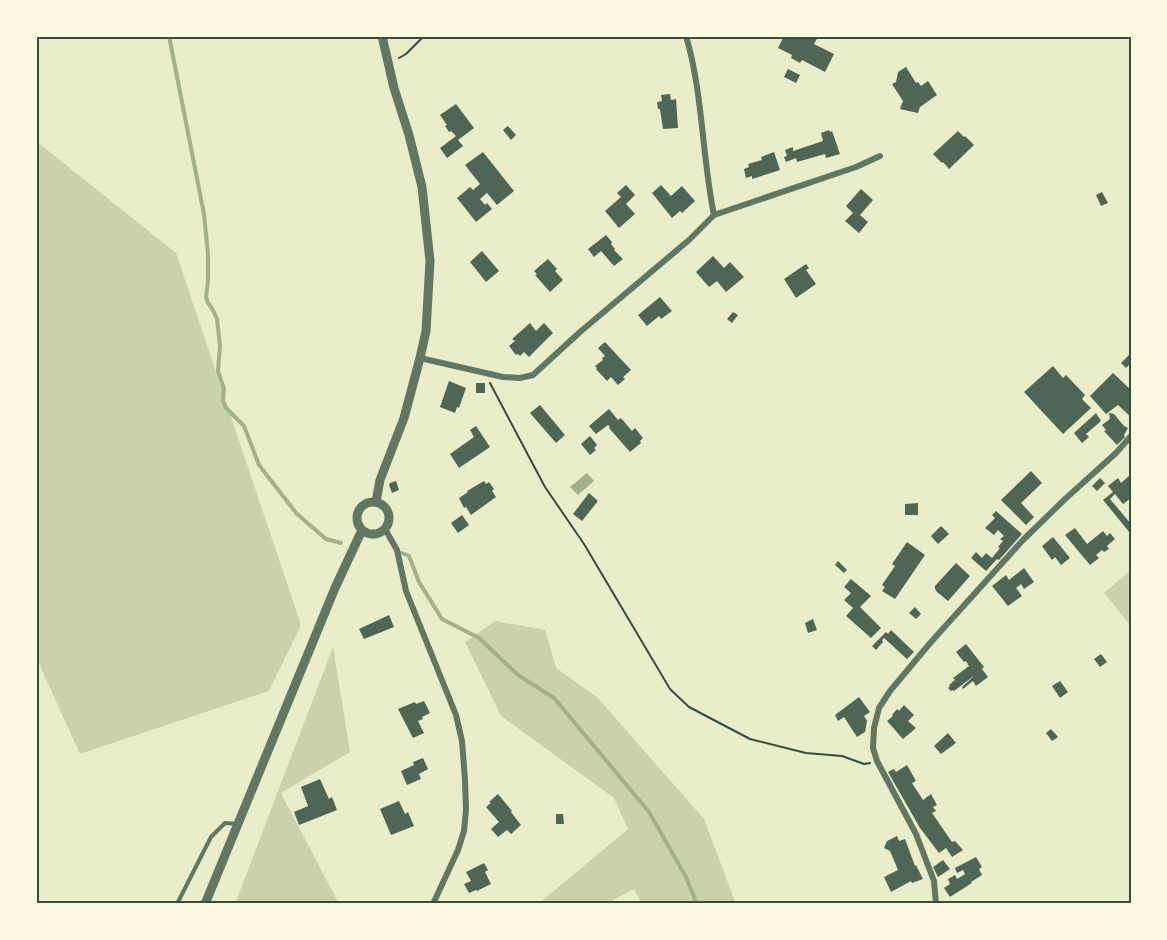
<svg xmlns="http://www.w3.org/2000/svg" width="1167" height="940" viewBox="0 0 1167 940" font-family="'Roboto Condensed',sans-serif">
  <rect width="100%" height="100%" fill="#e9edc9"/>
  <g fill="#cad2ad">
    <path d="M36,141L176,253L301,625L269,691L80,754L36,657Z"/>
    <path d="M1131,570V626L1104,593Z"/>
    <path d="M495,621L545,630L556,668L597,697L704,819L736,904H642L634,889L606,904H538L628,829L614,798L501,716L465,642Z"/>
    <path d="M333,647L350,752L281,793L339,904H235Z"/>
  </g>
  <path fill="#a3b18a" d="M587,473L594,481L578,495L570,487Z"/>
  <g fill="none" stroke-linecap="round" stroke-linejoin="round">
    <g stroke="#a3b18a" stroke-width="4">
      <path d="M169,36L204,214L208,254V281L206,297L208,303L213,310L217,319L220,346L218,371L224,389L223,401L226,408L244,426L259,465L297,514L326,539L341,543"/>
      <path d="M402,553L409,556L419,582L442,619L479,638L518,675L554,698L649,812L686,877L697,904"/>
    </g>
  </g>
  <g fill="#4f6655">
    <path d="M784,36H798L801,37L802,36H815L818,37L814,44L834,54L825,72L802,60L800,63L791,58L792,55L778,48Z"/>
    <path d="M906,67L916,83L918,82L921,86L928,81L937,95L920,107L918,113L900,109L903,101L892,84L896,82L898,72Z"/>
    <path d="M788,69L800,75L796,83L784,77Z"/>
    <path d="M670,94L671,100L676,99L678,128L663,129L660,109H658L657,102L662,101L661,95Z"/>
    <path d="M456,104L474,128L458,140L463,146L447,158L440,148L456,136L451,131L449,132L445,126L447,125L440,115Z"/>
    <path d="M508,126L516,135L511,140L503,130Z"/>
    <path d="M829,130L830,132L832,131L840,154L826,158L825,154L797,162L796,158L786,162L784,157L787,156L785,150L793,147V151L823,141L821,133Z"/>
    <path d="M958,131L964,137L965,136L974,145L949,169L943,162L942,163L933,154Z"/>
    <path d="M483,152L514,191L497,205L487,193L480,199L485,205L487,203L492,209L476,222L457,198L470,187L473,190L480,184L465,165Z"/>
    <path d="M774,152L780,170L752,179V176L746,178L744,169L749,167L748,164L762,160L761,157Z"/>
    <path d="M626,185L635,195L626,204L635,214L619,228L605,211L621,197L617,193Z"/>
    <path d="M661,185L671,196L682,186L695,201L682,213L680,211L672,218L652,193Z"/>
    <path d="M861,189L873,200L860,215L868,222L859,233L845,221L853,213L846,206Z"/>
    <path d="M1102,192L1108,203L1101,206L1096,195Z"/>
    <path d="M606,235L612,242L611,244L615,249L614,250L623,259L614,266L601,251L594,257L588,249Z"/>
    <path d="M482,251L499,271L486,282L470,262Z"/>
    <path d="M713,256L724,268L730,262L744,277L726,292L717,281L709,287L696,272Z"/>
    <path d="M548,259L557,269L555,271L563,280L550,292L535,275L537,274L534,271Z"/>
    <path d="M806,264L809,268L806,270L816,284L796,298L784,279Z"/>
    <path d="M660,297L672,311L661,319L659,316L647,326L638,315Z"/>
    <path d="M733,312L738,315L732,323L727,319Z"/>
    <path d="M530,323L536,331L544,323L553,333L529,357L524,352L520,356L518,354L516,355L509,346L515,341L512,339Z"/>
    <path d="M605,342L631,370L623,377L625,379L618,385L611,377L607,381L596,369L597,368L595,366L603,360L602,358L605,356L598,348Z"/>
    <path d="M1131,353V363L1126,368L1121,363Z"/>
    <path d="M1053,366L1063,378L1066,375L1085,395L1082,399L1091,408L1063,434L1024,392Z"/>
    <path d="M1113,373L1131,390V417L1118,405L1106,414L1090,396Z"/>
    <path d="M449,381L466,388L459,408L457,407L455,413L440,407Z"/>
    <rect x="476" y="383" width="9" height="10"/>
    <path d="M540,405L565,435L556,443L530,413Z"/>
    <path d="M609,409L618,420L621,418L632,431L635,428L643,438L640,441L641,443L630,452L609,428L610,427L608,425L596,434L589,426Z"/>
    <path d="M1096,413L1101,421L1086,434L1089,437L1082,443L1074,433Z"/>
    <path d="M1109,413L1114,414L1124,426L1128,428L1124,435L1125,437L1117,445L1104,431L1106,430L1102,425L1110,419Z"/>
    <path d="M476,426L490,447L459,468L450,454L474,437L470,430Z"/>
    <path d="M590,436L597,445L594,448L596,450L590,455L581,444Z"/>
    <path d="M1031,471L1042,483L1021,503L1034,517L1026,525L1001,500Z"/>
    <path d="M1129,476L1131,479V498L1123,504L1115,494L1110,499L1131,524V532L1130,533L1103,500L1113,492L1108,486L1118,478L1121,483Z"/>
    <path d="M1100,478L1105,483L1097,491L1092,486Z"/>
    <path d="M396,481L399,490L392,493L389,485L390,483Z"/>
    <path d="M484,481L486,484L489,482L494,489L492,491L496,497L471,515L466,507L464,508L459,498L468,492L467,491Z"/>
    <path d="M589,493L598,501L582,521L573,514Z"/>
    <path d="M918,503V515H905V504Z"/>
    <path d="M996,511L1022,534L999,560L997,559L986,571L971,558L976,552L982,558L986,553L992,558L1000,548L998,547L1003,541L1000,539L1004,536L998,530L994,535L985,528L995,518L992,515Z"/>
    <path d="M462,515L469,525L458,533L451,523Z"/>
    <path d="M941,526L949,534L938,544L931,536Z"/>
    <path d="M1075,528L1087,544L1103,531L1107,536L1110,533L1115,539L1107,546L1109,549L1104,552L1102,550L1096,555L1099,558L1090,565L1065,535Z"/>
    <path d="M1053,537L1070,558L1061,565L1055,557L1052,560L1042,546Z"/>
    <path d="M907,542L925,555L895,599L882,591L885,587L882,585L895,566L892,564Z"/>
    <path d="M838,561L847,570L844,573L835,565Z"/>
    <path d="M956,563L970,576L948,601L937,592L935,589V586Z"/>
    <path d="M1024,568L1034,582L1024,589L1021,584L1016,588L1022,596L1008,606L992,586L1006,575L1009,580Z"/>
    <path d="M851,579L871,596L860,607L881,628L871,638L846,616L853,608L844,600L851,593L844,587Z"/>
    <path d="M915,607L921,614L916,619L909,613Z"/>
    <path d="M389,615L394,627L364,639L359,629Z"/>
    <path d="M813,619L817,630L808,633L805,623Z"/>
    <path d="M891,630L914,652L907,659L884,638L882,640L883,642L876,650L872,646L886,632L888,634Z"/>
    <path d="M966,644L984,667L982,669L988,677L976,686L973,681L963,689L962,687L975,675L954,691L953,690L951,691L948,688L950,686L949,685L955,680L953,678L969,666L966,661L964,662L956,652Z"/>
    <path d="M1101,654L1107,662L1100,667L1094,659Z"/>
    <path d="M1060,681L1068,692L1060,698L1052,686Z"/>
    <path d="M859,697L870,712L864,716L867,721L865,732L857,737L844,717L838,721L835,715Z"/>
    <path d="M424,701L430,713L422,717L423,719L418,721L424,733L413,738L398,709L415,702L416,704Z"/>
    <path d="M904,705L914,715L908,721L916,728L903,739L887,721L893,716L892,715L897,709L899,711Z"/>
    <path d="M1051,729L1058,737L1052,741L1046,733Z"/>
    <path d="M948,733L956,743L941,754L934,746Z"/>
    <path d="M423,758L428,769L419,774L421,779L407,785L401,771L414,765L413,762Z"/>
    <path d="M907,765L916,781L912,783L923,800L931,794L937,805L933,807L936,811L932,813L952,842L955,841L963,850L952,857L946,848L939,853L920,828L888,772L894,769L896,772Z"/>
    <path d="M320,779L329,799L332,797L337,810L299,825L294,812L308,806L301,787Z"/>
    <path d="M498,794L512,811L511,812L521,825L511,834L507,830L498,837L491,829L499,822L486,807L491,803L489,802Z"/>
    <path d="M399,801L405,814L408,812L414,826L391,835L380,809Z"/>
    <path d="M556,814H563L564,824H556Z"/>
    <path d="M897,836L899,841L905,839L915,866L916,865L923,879L912,883L911,881L891,892L884,877L898,870L890,851L884,848L887,841Z"/>
    <path d="M976,857L982,867L979,869L982,875L971,882L972,883L950,897L944,888L950,884L948,879L955,875L957,879L965,874L963,870L957,873L955,868Z"/>
    <path d="M943,860L950,869L938,877L933,867Z"/>
    <path d="M484,863L488,870L485,872L491,884L477,891L476,890L469,893L464,884L471,881L466,872Z"/>
  </g>
  <g fill="none" stroke-linecap="round" stroke-linejoin="round">
    <g stroke="#344e41" stroke-width="2">
      <path d="M399,58L406,54L424,36"/>
      <path d="M490,383L545,487L584,544L670,689L689,707L750,739L806,753L842,756L864,764L870,763"/>
    </g>
    <path stroke="#617663" stroke-width="4" d="M177,904L211,837L225,823L237,824"/>
    <g stroke="#617663" stroke-width="6">
      <path d="M686,36C703,93 702,157 714,215"/>
      <path d="M420,358L503,377L520,378L533,375L580,332L689,240L714,215L856,167L880,156"/>
      <path d="M385,529L397,550L406,591L456,715L462,741L465,780L466,810L464,831L458,850L433,904"/>
      <path d="M936,904L934,881L916,834L877,761L873,748L874,728L879,708L890,691L931,642L1023,540L1064,500L1116,453L1131,436"/>
    </g>
    <g stroke="#617663" stroke-width="9">
      <circle cx="373" cy="518" r="16"/>
      <path d="M376,502L380,480L404,418L420,358L426,331L430,261L422,187L409,135L394,88L382,36"/>
      <path d="M205,904L335,588L362,530"/>
    </g>
  </g>
  <rect width="1167" height="940" fill="none" stroke="#fefae0" stroke-width="75"/>
  <rect x="38" y="38" width="1092" height="864" fill="none" stroke="#344e41" stroke-width="2"/>
</svg>
